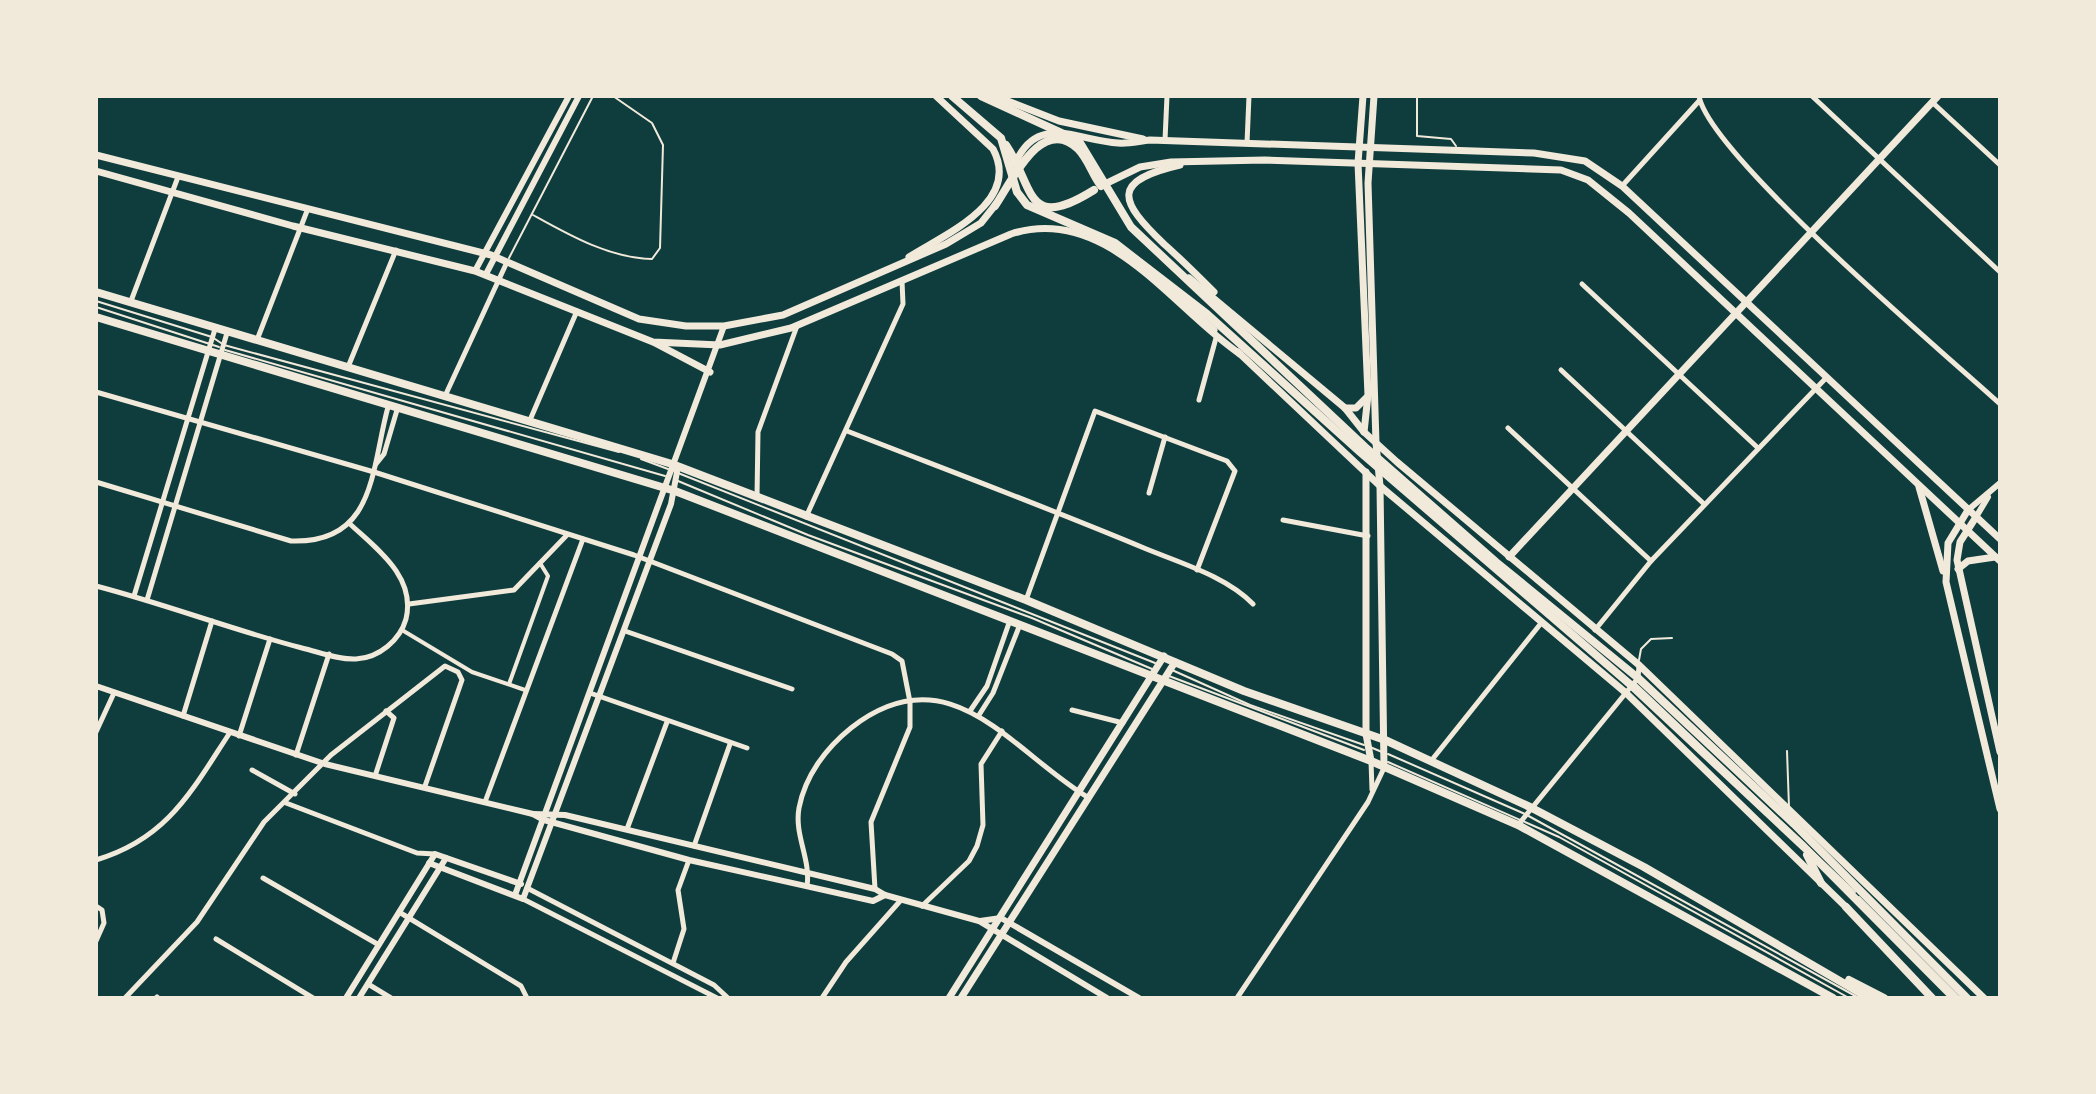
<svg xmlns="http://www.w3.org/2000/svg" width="2096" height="1094" viewBox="0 0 2096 1094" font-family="'IBM Plex Sans',sans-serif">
  <rect width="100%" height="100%" fill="#0f3d3e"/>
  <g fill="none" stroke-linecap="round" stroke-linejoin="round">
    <g stroke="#f1e9da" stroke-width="2">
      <path d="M1417,96V136L1451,139L1456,146"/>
      <path d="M533,215C569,235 609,258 652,259L660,248L663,145L652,123L613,96"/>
      <path d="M509,258L593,96"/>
      <path d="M96,301L212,337L224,345L619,452"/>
      <path d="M96,307L219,347"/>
      <path d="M225,350L665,476"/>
      <path d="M641,459L668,469"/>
      <path d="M678,473L1155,663"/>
      <path d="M678,481L808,535L1032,618L1152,669"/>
      <path d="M1639,660L1641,649L1651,639L1672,638"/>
      <path d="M1172,670L1250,705L1364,745"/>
      <path d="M1169,676L1364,750"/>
      <path d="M1636,684L1855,892"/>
      <path d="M1370,747L1382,752"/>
      <path d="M1787,751L1789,807"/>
      <path d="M1388,754L1525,814L1859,998"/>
      <path d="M1388,762L1559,837L1849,998"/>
      <path d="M1859,897L1960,998"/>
    </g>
    <g stroke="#f1e9da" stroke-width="4">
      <path d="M402,630L472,672L525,690"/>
      <path d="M509,684L548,576L540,563"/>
    </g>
    <g stroke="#f1e9da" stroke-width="5">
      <path d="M1699,96C1709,154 1945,354 2000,404"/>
      <path d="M1812,96L2000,272"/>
      <path d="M1932,102L2000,165"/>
      <path d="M1165,140L1167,96"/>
      <path d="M1247,143L1249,96"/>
      <path d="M1622,186L1699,101"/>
      <path d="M1582,284L1758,448"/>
      <path d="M131,301L178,177"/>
      <path d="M257,340L307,211"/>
      <path d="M348,367L396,250"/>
      <path d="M1561,370L1704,504"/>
      <path d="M96,392L374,472L634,555L892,654L902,661L910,702V727L871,822L875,889"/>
      <path d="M445,396L507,262"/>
      <path d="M1199,400L1216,338"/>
      <path d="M530,420L577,311"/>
      <path d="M1508,428L1651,561"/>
      <path d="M847,431C947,470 1046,507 1144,548C1180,563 1226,576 1253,604"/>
      <path d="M376,464L384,454L397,410"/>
      <path d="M96,482L291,541C376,544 371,469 388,407"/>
      <path d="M1149,493L1165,437"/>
      <path d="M757,497L758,432L797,326"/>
      <path d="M806,517L903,304L902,281"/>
      <path d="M1283,520L1368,536"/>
      <path d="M96,586C165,604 233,630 302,648C319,652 339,660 356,659C379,658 400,640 406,619C416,577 378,550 350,524"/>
      <path d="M134,596L215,329"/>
      <path d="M147,600L227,333"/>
      <path d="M1026,600L1095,411L1227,461L1235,471L1197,570"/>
      <path d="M409,604L514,590L567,535"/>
      <path d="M1595,630L1651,561L1826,378"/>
      <path d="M625,631L792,689"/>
      <path d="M590,693L747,748"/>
      <path d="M1072,710L1123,723"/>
      <path d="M970,711L987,686L1009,623"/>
      <path d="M979,715L993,693L1019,627"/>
      <path d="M183,716L212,621"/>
      <path d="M96,732L114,693"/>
      <path d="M239,736L270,639"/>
      <path d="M296,755L329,654"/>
      <path d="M1371,761L1372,790"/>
      <path d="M1431,761L1542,622"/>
      <path d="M252,770L295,794"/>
      <path d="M376,773L394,718L386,711"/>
      <path d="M485,802L583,539"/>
      <path d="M286,803L417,853L435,854"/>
      <path d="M1518,825L1638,678L1639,666"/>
      <path d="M627,829L667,722"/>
      <path d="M694,846L730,744"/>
      <path d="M96,860C167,839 191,792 229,734"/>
      <path d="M263,878L379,945"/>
      <path d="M807,886C811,859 794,835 799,808C805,776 826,748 851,728C950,650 1013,753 1089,798"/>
      <path d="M527,888L714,985L728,998"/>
      <path d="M523,899L717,998"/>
      <path d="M96,906L102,910L104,923L96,941"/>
      <path d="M922,906L969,861L977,846L983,825L981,764L1002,731"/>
      <path d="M399,912L521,986L527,998"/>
      <path d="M216,939L313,998"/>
      <path d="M673,963L684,929L678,890L689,860"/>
      <path d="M368,984L391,998"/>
      <path d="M157,997L158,998"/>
      <path d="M125,998L197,922L264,822L331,755L445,666L458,672L462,680L425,786"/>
      <path d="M822,998L846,962L901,900"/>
      <path d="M1237,998L1368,802L1384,768"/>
    </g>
    <g stroke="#f1e9da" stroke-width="6">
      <path d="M475,271L569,96"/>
      <path d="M486,274L579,96"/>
      <path d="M1968,510L2000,483"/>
      <path d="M1976,517L1988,497"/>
      <path d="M96,686L325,764L533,814L544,820L689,860L873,901L885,895"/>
      <path d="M533,814L565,815L875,889L885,895L979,921L1107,998"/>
      <path d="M429,863L523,899L671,504L677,472L672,464"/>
      <path d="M515,895L724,326"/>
      <path d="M980,921L1001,918L1139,998"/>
      <path d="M346,998L435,854L521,884"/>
      <path d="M359,998L446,858"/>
    </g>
    <g stroke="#f1e9da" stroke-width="7">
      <path d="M995,96L1059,121L1143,139"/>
      <path d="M1363,96L1358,163L1368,395L1364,432"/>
      <path d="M1374,96L1368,183L1376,443L1380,486L1384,768"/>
      <path d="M96,155L491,255L639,319L686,326H724L783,315L946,244L981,223L996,204"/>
      <path d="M1015,164C1037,112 1078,141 1118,143C1129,144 1139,141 1150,140L1534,153L1585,161L1622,186L2000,539"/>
      <path d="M1180,165C1110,181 1119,201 1164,244C1181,259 1198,276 1214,292"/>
      <path d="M96,171L293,226L475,271L653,342L720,345L791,328L1011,234C1106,203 1172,308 1240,354"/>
      <path d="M1103,185L1140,167L1171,162L1265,160L1561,170L1588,180L1629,213L2000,561"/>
      <path d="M909,257C943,235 1022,203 993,149L936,96"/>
      <path d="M1189,278L1345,408L1364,432L1397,462L1639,665L1984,998"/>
      <path d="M1174,292L1214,330"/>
      <path d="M655,343L710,372"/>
      <path d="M1238,352L1380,486L1626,693L1846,907"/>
      <path d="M1345,408H1356L1367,397"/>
      <path d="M1366,472V734L1371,761"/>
      <path d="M1919,487L1943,571"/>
      <path d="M1968,510L1948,543L1946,582L2000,809"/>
      <path d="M1976,517L1960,542L1957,560L2000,752"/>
      <path d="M1509,557L1938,96"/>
      <path d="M1958,569L1968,561L1995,557"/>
      <path d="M949,998L1164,656"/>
      <path d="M961,998L1175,662"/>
    </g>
    <g stroke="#f1e9da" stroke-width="8">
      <path d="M952,96L1001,138L1017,192L1027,205L1115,243L1207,314L1360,452L1632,686L1804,847L1954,998"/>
      <path d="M981,96L1079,141L1131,227L1365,447L1496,562L1638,678L1794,824L1967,998"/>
      <path d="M1006,145C1035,188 1025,233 1094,190"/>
      <path d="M995,206C1011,183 1042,113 1078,149C1088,159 1092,174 1101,186"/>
      <path d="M96,292L672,464L1026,600L1244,691L1385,740L1530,807L1644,867L1869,998"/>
      <path d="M96,317L675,491L1371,761L1518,825L1833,998"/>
      <path d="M1807,855L1821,883"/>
      <path d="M1846,907L1932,998"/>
      <path d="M1849,980L1884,998"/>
    </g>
  </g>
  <rect width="2096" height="1094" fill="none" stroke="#f1e9da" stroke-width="196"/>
</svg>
